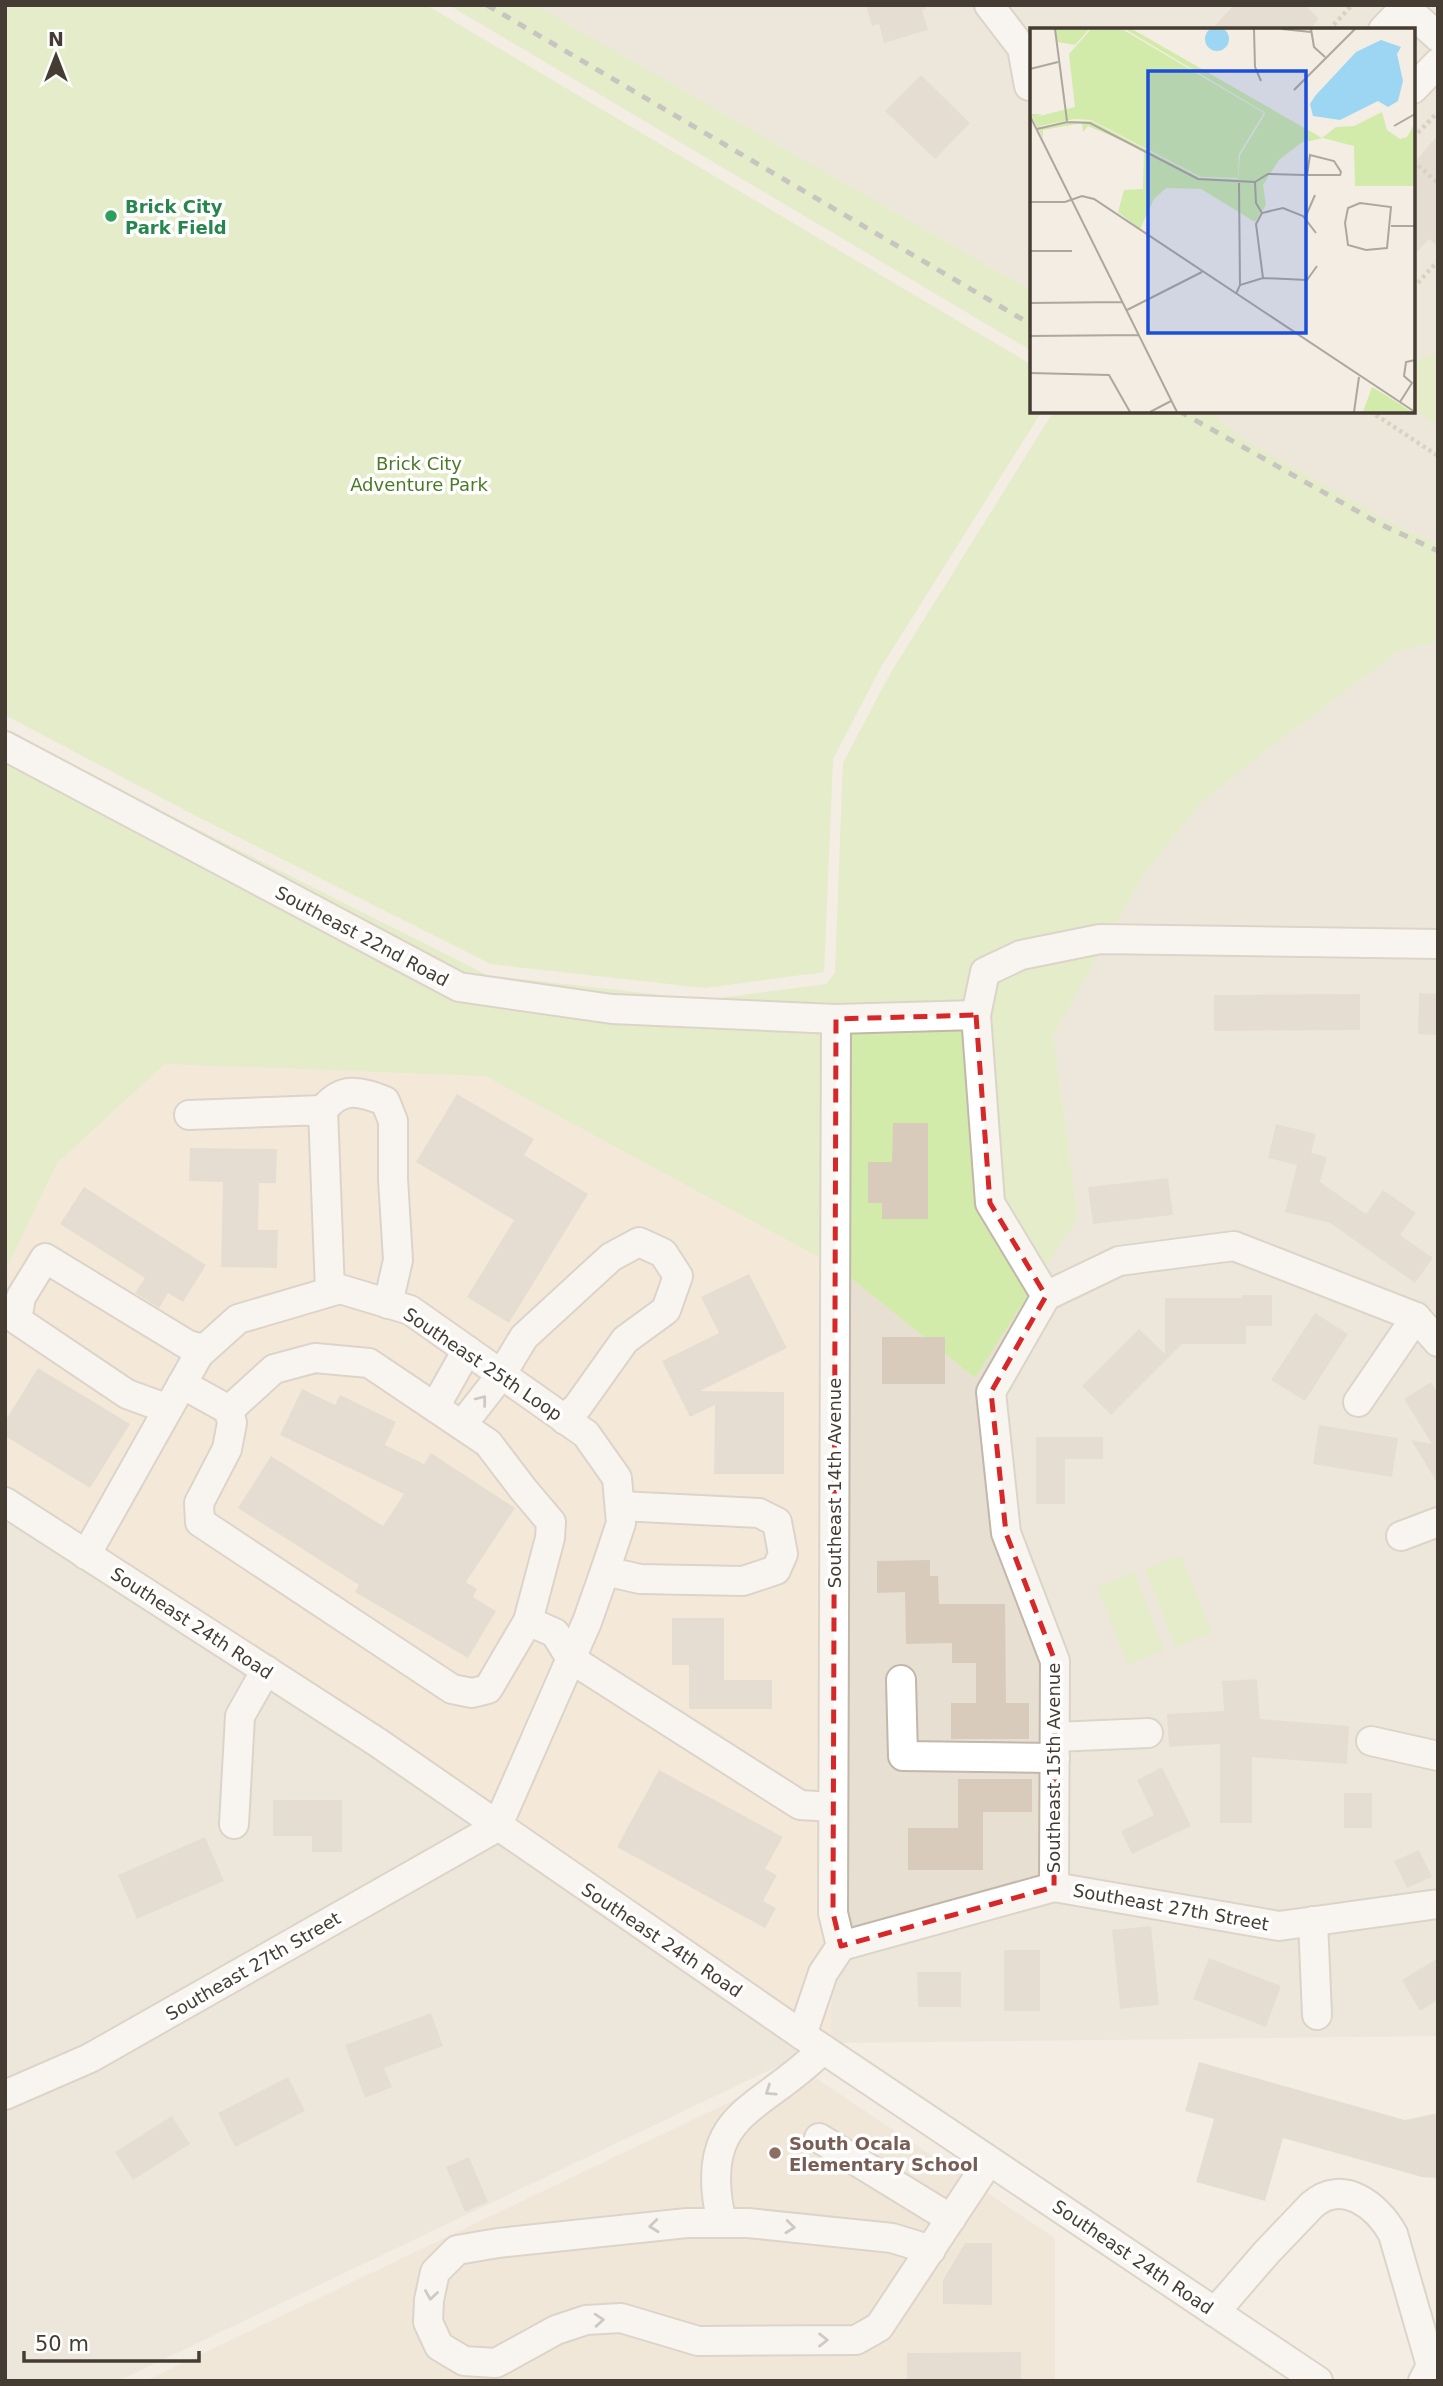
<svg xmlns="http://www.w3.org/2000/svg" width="1443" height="2386" viewBox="0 0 1443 2386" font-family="'DejaVu Sans',sans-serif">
  <rect width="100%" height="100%" fill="#f3ede4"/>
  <g fill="#e7dfd1">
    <path d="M535,5H1438V543L1399,527L1243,439L1208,411H1413V30H1032V291Z"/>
    <path d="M1438,642V2036L837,2043L831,2039L837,1267L975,1378L1078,1217L1053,1036L1144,874L1199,805L1259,756L1399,651Z"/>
    <path d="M5,1518L371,1754L808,2055L797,2057L118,2381H5Z"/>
  </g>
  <path fill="#f6e2cd" d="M165,1064L485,1076L837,1267L831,2039L383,1731L5,1486V1272L57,1163Z"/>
  <path fill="#ede1cd" d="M801,2068L1055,2238V2381H145Z"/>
  <g fill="#d2eaaa">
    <path d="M5,5H426L1032,365V411H1042L881,667L833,759L824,972L705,988L491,964L196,816L5,715Z"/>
    <path d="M449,5H535L1032,291V351Z"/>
    <path d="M1438,354V426L1413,409V367L1424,356Z"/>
    <path d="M1054,411H1208L1243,439L1399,527L1438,543V642L1399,651L1259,756L1199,805L1144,874L1053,1036L1078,1217L975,1378L837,1267L485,1076L165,1064L57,1163L5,1272V728L191,826L487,975L704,1000L826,984L835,973L843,763L890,674Z"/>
    <path d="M1181,1555L1212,1633L1176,1647L1145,1569Z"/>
    <path d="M1134,1572L1164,1650L1128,1665L1097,1587Z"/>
  </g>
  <g fill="#d8cbbc">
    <path d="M866,5H925L926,9L922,10L928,30L884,43L879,24L872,26Z"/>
    <path d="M1234,5H1305L1319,19L1309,30H1211Z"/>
    <path d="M921,75L970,123L935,159L885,111Z"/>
    <path d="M1438,135V247L1429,239L1413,256V164Z"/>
    <path d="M1419,993L1438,994V1035L1418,1034Z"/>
    <path d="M1360,994V1030L1214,1031V995Z"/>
    <path d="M457,1094L534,1139L524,1155L588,1194L509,1323L467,1297L514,1220L416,1162Z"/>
    <path d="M893,1123H928V1219H882V1203H868V1162H892Z"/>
    <path d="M1276,1124L1316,1134L1311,1153L1327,1157L1320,1182L1366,1214L1383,1190L1416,1213L1400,1235L1433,1258L1415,1283L1330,1223L1285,1212L1297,1165L1268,1158Z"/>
    <path d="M190,1148L277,1149L276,1183H259L258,1230H278L277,1268L221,1267L223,1182L189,1181Z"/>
    <path d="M1168,1178L1173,1215L1093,1224L1088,1187Z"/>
    <path d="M84,1187L206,1265L183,1302L168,1293L159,1308L135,1293L145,1278L60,1224Z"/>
    <path d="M749,1274L787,1348L700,1391L784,1392V1474H714L715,1405L690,1417L662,1361L719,1333L701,1297Z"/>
    <path d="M1242,1295H1272V1326H1246V1344H1182L1111,1415L1082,1386L1139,1329L1165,1354V1298H1242Z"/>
    <path d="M1315,1313L1348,1334L1305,1401L1271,1380Z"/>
    <rect x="882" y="1337" width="63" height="47"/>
    <path d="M38,1368L130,1424L90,1488L5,1436V1421Z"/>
    <path d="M1431,1382L1438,1393V1484L1411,1440L1432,1444L1404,1399Z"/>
    <path d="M302,1389L335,1405L340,1395L396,1422L385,1445L424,1464L431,1453L515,1508L466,1582L477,1589L473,1597L496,1611L468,1658L355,1592L359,1585L238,1508L271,1456L383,1526L404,1494L280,1435Z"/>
    <path d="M1319,1425L1398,1438L1392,1477L1313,1464Z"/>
    <path d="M1036,1437H1103V1459H1065V1504H1036Z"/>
    <path d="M930,1560V1576H938L939,1604H1005L1006,1703H1029V1739H951V1703H976V1663H952V1643L906,1644L905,1592L877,1593V1561Z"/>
    <path d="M672,1618H724V1680H772V1709H689V1665H672Z"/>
    <path d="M1257,1679L1260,1719L1349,1726L1347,1764L1252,1757V1823H1220V1744L1169,1747L1167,1714L1224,1711L1222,1681Z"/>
    <path d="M1162,1767L1191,1826L1132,1854L1121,1831L1154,1815L1137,1780Z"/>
    <path d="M659,1770L783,1837L765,1869L777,1875L763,1901L776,1908L765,1928L617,1847Z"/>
    <path d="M958,1779H1032V1812H983V1870H908V1828H958Z"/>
    <rect x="1344" y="1793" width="28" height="35"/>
    <path d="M273,1800H342V1852H312V1836H273Z"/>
    <path d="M205,1837L224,1881L137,1919L118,1875Z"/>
    <path d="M1419,1850L1432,1877L1407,1888L1394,1861Z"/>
    <path d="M1151,1926L1159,2005L1120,2009L1112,1930Z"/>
    <rect x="1004" y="1950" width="36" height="61"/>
    <path d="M1209,1958L1281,1986L1266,2027L1193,1999Z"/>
    <path d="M1438,1958V2000L1420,2011L1402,1980Z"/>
    <path d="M917,1972H961V2007H918Z"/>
    <path d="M431,2013L443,2046L384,2068L392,2087L365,2098L345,2045Z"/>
    <path d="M1199,2062L1405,2120L1438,2113V2178L1422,2177L1283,2138L1265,2201L1196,2182L1214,2119L1185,2111Z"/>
    <path d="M288,2077L305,2111L235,2147L218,2113Z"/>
    <path d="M172,2116L190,2144L133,2180L115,2152Z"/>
    <path d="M469,2157L488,2202L465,2212L446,2167Z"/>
    <path d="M965,2243H992V2305L943,2304V2280Z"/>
    <path d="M1021,2352V2381H907V2353Z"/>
  </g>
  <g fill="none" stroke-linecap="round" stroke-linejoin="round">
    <defs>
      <g id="minor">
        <path d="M989,5L1022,48L1029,86"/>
        <path d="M1383,30L1405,7L1438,37"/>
        <path d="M1413,89L1438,63"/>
        <path d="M5,746L459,987L612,1009L836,1019L976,1015L990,1203L1046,1296"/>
        <path d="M976,1015L985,972L1021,955L1100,939L1438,944"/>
        <path d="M836,1019L833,1913L841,1946"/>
        <path d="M323,1110C342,1086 359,1091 385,1101L393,1121V1179L398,1260L388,1304"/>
        <path d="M189,1115L323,1110L330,1291"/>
        <path d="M182,1384L229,1410L274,1369L315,1358L369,1363L488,1443L523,1489L551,1522L550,1538L528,1621L555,1633L571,1659L800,1805L833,1807"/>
        <path d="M1358,1402L1416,1317"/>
        <path d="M435,1407L467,1350"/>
        <path d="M168,1409L127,1394L17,1320L21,1297L45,1258L188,1345L204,1349"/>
        <path d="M229,1410L232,1423L227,1449L199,1503L200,1522L452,1689L472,1693L488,1689L528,1621"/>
        <path d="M462,1425L501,1375L524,1337L611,1257L639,1242L663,1253L678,1276L666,1310L625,1340L578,1406L565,1420"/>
        <path d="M5,1502L377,1742L802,2035L1318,2381"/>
        <path d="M1401,1536L1438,1522"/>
        <path d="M605,1571L640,1579L743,1581L776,1570L783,1554L777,1522L759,1513L620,1506"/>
        <path d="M901,1680L903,1756L1055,1758"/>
        <path d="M1055,1737L1148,1733"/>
        <path d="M1371,1741L1438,1756"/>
        <path d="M234,1824L240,1716L266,1670"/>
        <path d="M1054,1887L1055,1661L1006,1533L991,1392L1046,1296L1119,1261L1234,1246L1416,1317L1438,1342"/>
        <path d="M1313,1921L1317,2015"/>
        <path d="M802,2035L823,1973L841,1946L1054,1887L1279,1926L1438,1904"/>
        <path d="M5,2095L90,2058L497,1827L587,1622L605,1571L621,1523L617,1478L586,1434L410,1310L340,1289L238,1319L199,1354L86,1555"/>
        <path d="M819,2138L951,2219"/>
        <path d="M722,2223C695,2111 762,2112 823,2049"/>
        <path d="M931,2250L892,2238L748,2223H687L498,2243L457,2250L435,2272L429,2300L428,2322L439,2346L464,2361L496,2363L556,2330L586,2320L621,2318L698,2341L856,2340L879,2327L989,2161"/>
        <path d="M1215,2312L1267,2252L1312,2205C1342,2178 1377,2205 1393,2234L1430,2362L1429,2370L1423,2381"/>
      </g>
    </defs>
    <use href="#minor" stroke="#c2b7a9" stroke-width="32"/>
    <g stroke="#c1af96" stroke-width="4.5" stroke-dasharray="3.5 3.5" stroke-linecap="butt">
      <path d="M1329,30L1352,5"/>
      <path d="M1413,138L1438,112"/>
      <path d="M1413,161L1438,183"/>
      <path d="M1413,288L1438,261"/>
      <path d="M1370,411L1438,456"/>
    </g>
    <use href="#minor" stroke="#fff" stroke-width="28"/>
    <g stroke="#949494" stroke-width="5" stroke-dasharray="9 9" stroke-linecap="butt">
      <path d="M487,5L1032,325"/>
      <path d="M1179,411L1380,524L1438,551"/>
    </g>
  </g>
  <defs><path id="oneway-chevron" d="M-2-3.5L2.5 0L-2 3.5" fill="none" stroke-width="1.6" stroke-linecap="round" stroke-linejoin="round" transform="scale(1.75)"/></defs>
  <g stroke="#a29e99">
    <use href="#oneway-chevron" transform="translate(482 1400) rotate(-52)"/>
    <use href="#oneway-chevron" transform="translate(770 2091) rotate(146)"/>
    <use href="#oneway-chevron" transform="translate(654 2226) rotate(174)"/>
    <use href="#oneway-chevron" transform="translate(790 2227) rotate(6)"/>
    <use href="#oneway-chevron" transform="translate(431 2295) rotate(99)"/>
    <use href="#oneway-chevron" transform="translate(599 2320) rotate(-4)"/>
    <use href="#oneway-chevron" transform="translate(823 2340)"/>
  </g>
  <path d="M0 0H1443V2386H0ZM976,1015L990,1203L1046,1296L991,1392L1006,1533L1055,1661L1054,1887L841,1946L833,1913L836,1019Z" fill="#f3ede4" fill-opacity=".55" fill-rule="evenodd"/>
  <path fill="none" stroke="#d62828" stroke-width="5" stroke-dasharray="14 9" stroke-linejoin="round" d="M976,1015L990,1203L1046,1296L991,1392L1006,1533L1055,1661L1054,1887L841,1946L833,1913L836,1019Z"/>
  <circle fill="#2e9e5b" stroke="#fff" stroke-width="2.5" cx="111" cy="216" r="7"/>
  <circle fill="#8d6e63" stroke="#fff" stroke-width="2.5" cx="775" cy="2153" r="7"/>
  <g text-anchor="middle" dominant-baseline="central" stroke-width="7" stroke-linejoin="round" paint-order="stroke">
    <g font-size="18" font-weight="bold" fill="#27864d" stroke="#fff" text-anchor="start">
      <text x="125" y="206">Brick City<tspan x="125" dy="21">Park Field</tspan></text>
    </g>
    <g font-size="18" fill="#4b7924" stroke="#fff">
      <text x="419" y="463">Brick City<tspan x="419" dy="21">Adventure Park</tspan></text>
    </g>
    <g font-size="18" fill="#453d33" stroke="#fff">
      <text transform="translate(362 936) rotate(28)">Southeast 22nd Road</text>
      <text transform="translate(483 1364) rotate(34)">Southeast 25th Loop</text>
      <text transform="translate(834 1483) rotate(-90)">Southeast 14th Avenue</text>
      <text transform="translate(192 1623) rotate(33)">Southeast 24th Road</text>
      <text transform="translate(1053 1768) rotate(-90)">Southeast 15th Avenue</text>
      <text transform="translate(1171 1907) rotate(10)">Southeast 27th Street</text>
      <text transform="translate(662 1940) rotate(34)">Southeast 24th Road</text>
      <text transform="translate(253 1966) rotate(-30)">Southeast 27th Street</text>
      <text transform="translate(1133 2257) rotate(34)">Southeast 24th Road</text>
    </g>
    <g font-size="18" font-weight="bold" fill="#785e54" stroke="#fff" text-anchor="start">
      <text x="789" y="2143">South Ocala<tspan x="789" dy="21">Elementary School</tspan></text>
    </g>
  </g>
  <g transform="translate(1030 28)">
    <rect width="385" height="385" fill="#f3ede4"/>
    <path d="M25,1H59L45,17L28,14ZM61,1H92L234,85L209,126L208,150L171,149L61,92L44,91L10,98L5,89L10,99L44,93H61L171,150L208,151L210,127L235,86L234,84L95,1H102L292,110L306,99L324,98L352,84L357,102L370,111L377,109L385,95V158H325L324,118L293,110L271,115L249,132L233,157L236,177L225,194L171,161L136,160L124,171L110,201L88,184L94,162L113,161L114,122L58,98L53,104L52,95L13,102V110L1,86H12L6,89L45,79L39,26ZM342,359L357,368L382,384H333Z" fill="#d2eaaa"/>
    <path d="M175 11a12 12 0 1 1 24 0a12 12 0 1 1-24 0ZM351,12L371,19L367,26L373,53L368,73L358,79L348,73L310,92L283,88L280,76L285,68L326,24Z" fill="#9cd6f3"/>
    <path fill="none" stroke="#ada79d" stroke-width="2" d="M25,1L37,93M224,1L225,39L231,53M252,1L281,4M281,1L284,19L295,29M0,41L28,34M264,62L325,1M0,88L147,384M364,98L385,86M7,101L37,94L60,95L168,151L225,154L226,175L232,185M225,154L238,146L274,147H310L311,144L304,133L280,127L277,147M209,155L210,257M0,174H35L52,168L64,171L385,384M330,175L361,179L357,220L336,222L318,217L315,195L318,180ZM275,190L285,167M361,198H385M0,223H42M233,250L226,196L232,185L253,180L273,188L286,205M206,266L210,257L233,250L277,252L287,238M0,275L93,274M97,282L172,244M0,308L109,307M0,345L79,347L100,384M370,374L382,355L374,348L376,334L385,332M120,384L141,373M324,384L329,349"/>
    <path fill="#1d4ed8" fill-opacity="0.15" stroke="#1d4ed8" stroke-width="3.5" d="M118,43H276V305H118Z"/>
    <rect width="385" height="385" fill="none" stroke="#453d33" stroke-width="3.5"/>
  </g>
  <rect width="1443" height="2386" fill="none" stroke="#453d33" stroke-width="14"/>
  <g transform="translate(56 56)" stroke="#ffffff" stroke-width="5" paint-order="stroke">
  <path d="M0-5L12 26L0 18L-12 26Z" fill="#453d33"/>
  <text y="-10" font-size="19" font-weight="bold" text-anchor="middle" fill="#453d33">N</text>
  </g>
  <path d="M24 2351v10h175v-10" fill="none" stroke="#453d33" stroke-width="3.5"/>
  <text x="35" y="2351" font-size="21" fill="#453d33" stroke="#ffffff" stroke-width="5" paint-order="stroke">50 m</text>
</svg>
